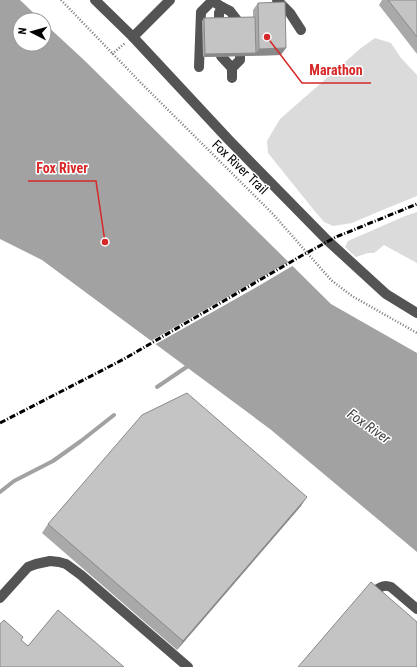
<svg xmlns="http://www.w3.org/2000/svg" width="417" height="667" viewBox="0 0 417 667" font-family="'Roboto Condensed',sans-serif">
  <rect width="100%" height="100%" fill="#fff"/>
  <g fill="#dbdbdb">
    <path d="M375,38L391,43L401,58L417,75V196L380,211L352,223L333,226L324,222L313,209L268,153L267,141L280,119L361,48Z"/>
    <path d="M417,212V263L384,245L374,253H368L356,257L345,247L348,241L405,216Z"/>
  </g>
  <path fill="#a2a2a2" d="M0,0H20L41,20H20V44H44V23L84,60L331,304L417,353V552L270,429L42,260L0,239Z"/>
  <path fill="#fff" d="M290,261L294,265L255,288L154,345L149,342Z"/>
  <g fill="none" stroke-linecap="round" stroke-linejoin="round">
    <g stroke="#a2a2a2" stroke-width="4">
      <path d="M157,387L191,364"/>
      <path d="M0,492L14,481L53,461L81,441L114,415"/>
    </g>
    <g stroke="#767676" stroke-width="2.5" stroke-dasharray="1 2" stroke-linecap="butt">
      <path d="M61,0L142,84L273,214L331,280L352,296L417,333"/>
      <path d="M112,54L125,43"/>
    </g>
    <g stroke="#545454" stroke-width="10">
      <path d="M95,0L133,37L228,139L327,240L386,294L417,313"/>
      <path d="M211,0L222,7L219,13V20"/>
      <path d="M277,0L290,13L301,30"/>
      <path d="M222,7L230,11L237,20"/>
      <path d="M133,37L170,0"/>
      <path d="M221,56L232,68V78"/>
      <path d="M199,67L201,12L213,0"/>
      <path d="M232,68L240,60V56"/>
      <path d="M374,592C379,587 384,584 391,587L417,609"/>
      <path d="M0,598L28,567L36,564L50,561L59,562L66,564L81,575L188,667"/>
    </g>
    <path stroke="#000" stroke-width="3" stroke-dasharray="6 2 1 2" stroke-linecap="butt" d="M0,423L124,359L301,256L336,237L417,204"/>
  </g>
  <g fill="#a9a9a9">
    <path d="M382,0H417V54L379,5Z"/>
    <path d="M258,3L281,55L203,57L202,21L204,18L253,17V10Z"/>
    <path d="M301,506L177,650L42,533L48,524Z"/>
  </g>
  <g fill="#898989">
    <path d="M286,48L281,55L203,57L205,54L256,53L259,49Z"/>
    <path d="M307,497L301,506L177,650L183,641Z"/>
  </g>
  <g fill="#c4c4c4" stroke="#898989">
    <path d="M388,0H417V37Z"/>
    <path d="M285,2L286,48L259,49L258,3Z"/>
    <path d="M255,17L256,53L205,54L204,18Z"/>
    <path d="M187,393L307,497L183,641L48,524L142,415Z"/>
    <path d="M371,582L417,622V667H298Z"/>
    <path d="M58,610L124,667H0V624L4,620L23,637L21,640L28,646Z"/>
  </g>
  <g text-anchor="middle" dominant-baseline="central" stroke-width="3" stroke-linejoin="round" paint-order="stroke">
    <g font-size="13" fill="#000" stroke="#fff">
      <text transform="translate(240 167) rotate(44)">Fox River Trail</text>
    </g>
    <g font-size="14" font-style="italic" fill="#434343" stroke="#fff">
      <text transform="translate(369 426) rotate(35)">Fox River</text>
    </g>
  </g>
  <path fill="none" stroke="#d62828" stroke-width="1.5" d="M267 37L302 83H371M105 242L96 181H28"/>
  <g fill="#d62828" stroke="#fff" stroke-width="1.5">
    <circle cx="267" cy="37" r="4"/>
    <circle cx="105" cy="242" r="4"/>
  </g>
  <g font-size="14" text-anchor="middle" font-weight="bold" fill="#d62828" stroke="#fff" stroke-width="3" stroke-linejoin="round" paint-order="stroke">
    <text x="336" y="75">Marathon</text>
    <text x="62" y="173">Fox River</text>
  </g>
  <g transform="translate(32 32) rotate(276)"><circle r="19" fill="#ffffff" stroke="#999999"/>
  <path d="M0-3L7 15L0 10L-7 15Z" fill="#000000"/>
  <text y="-6" font-size="11" font-weight="bold" text-anchor="middle" fill="#000000">N</text>
  </g>
</svg>
